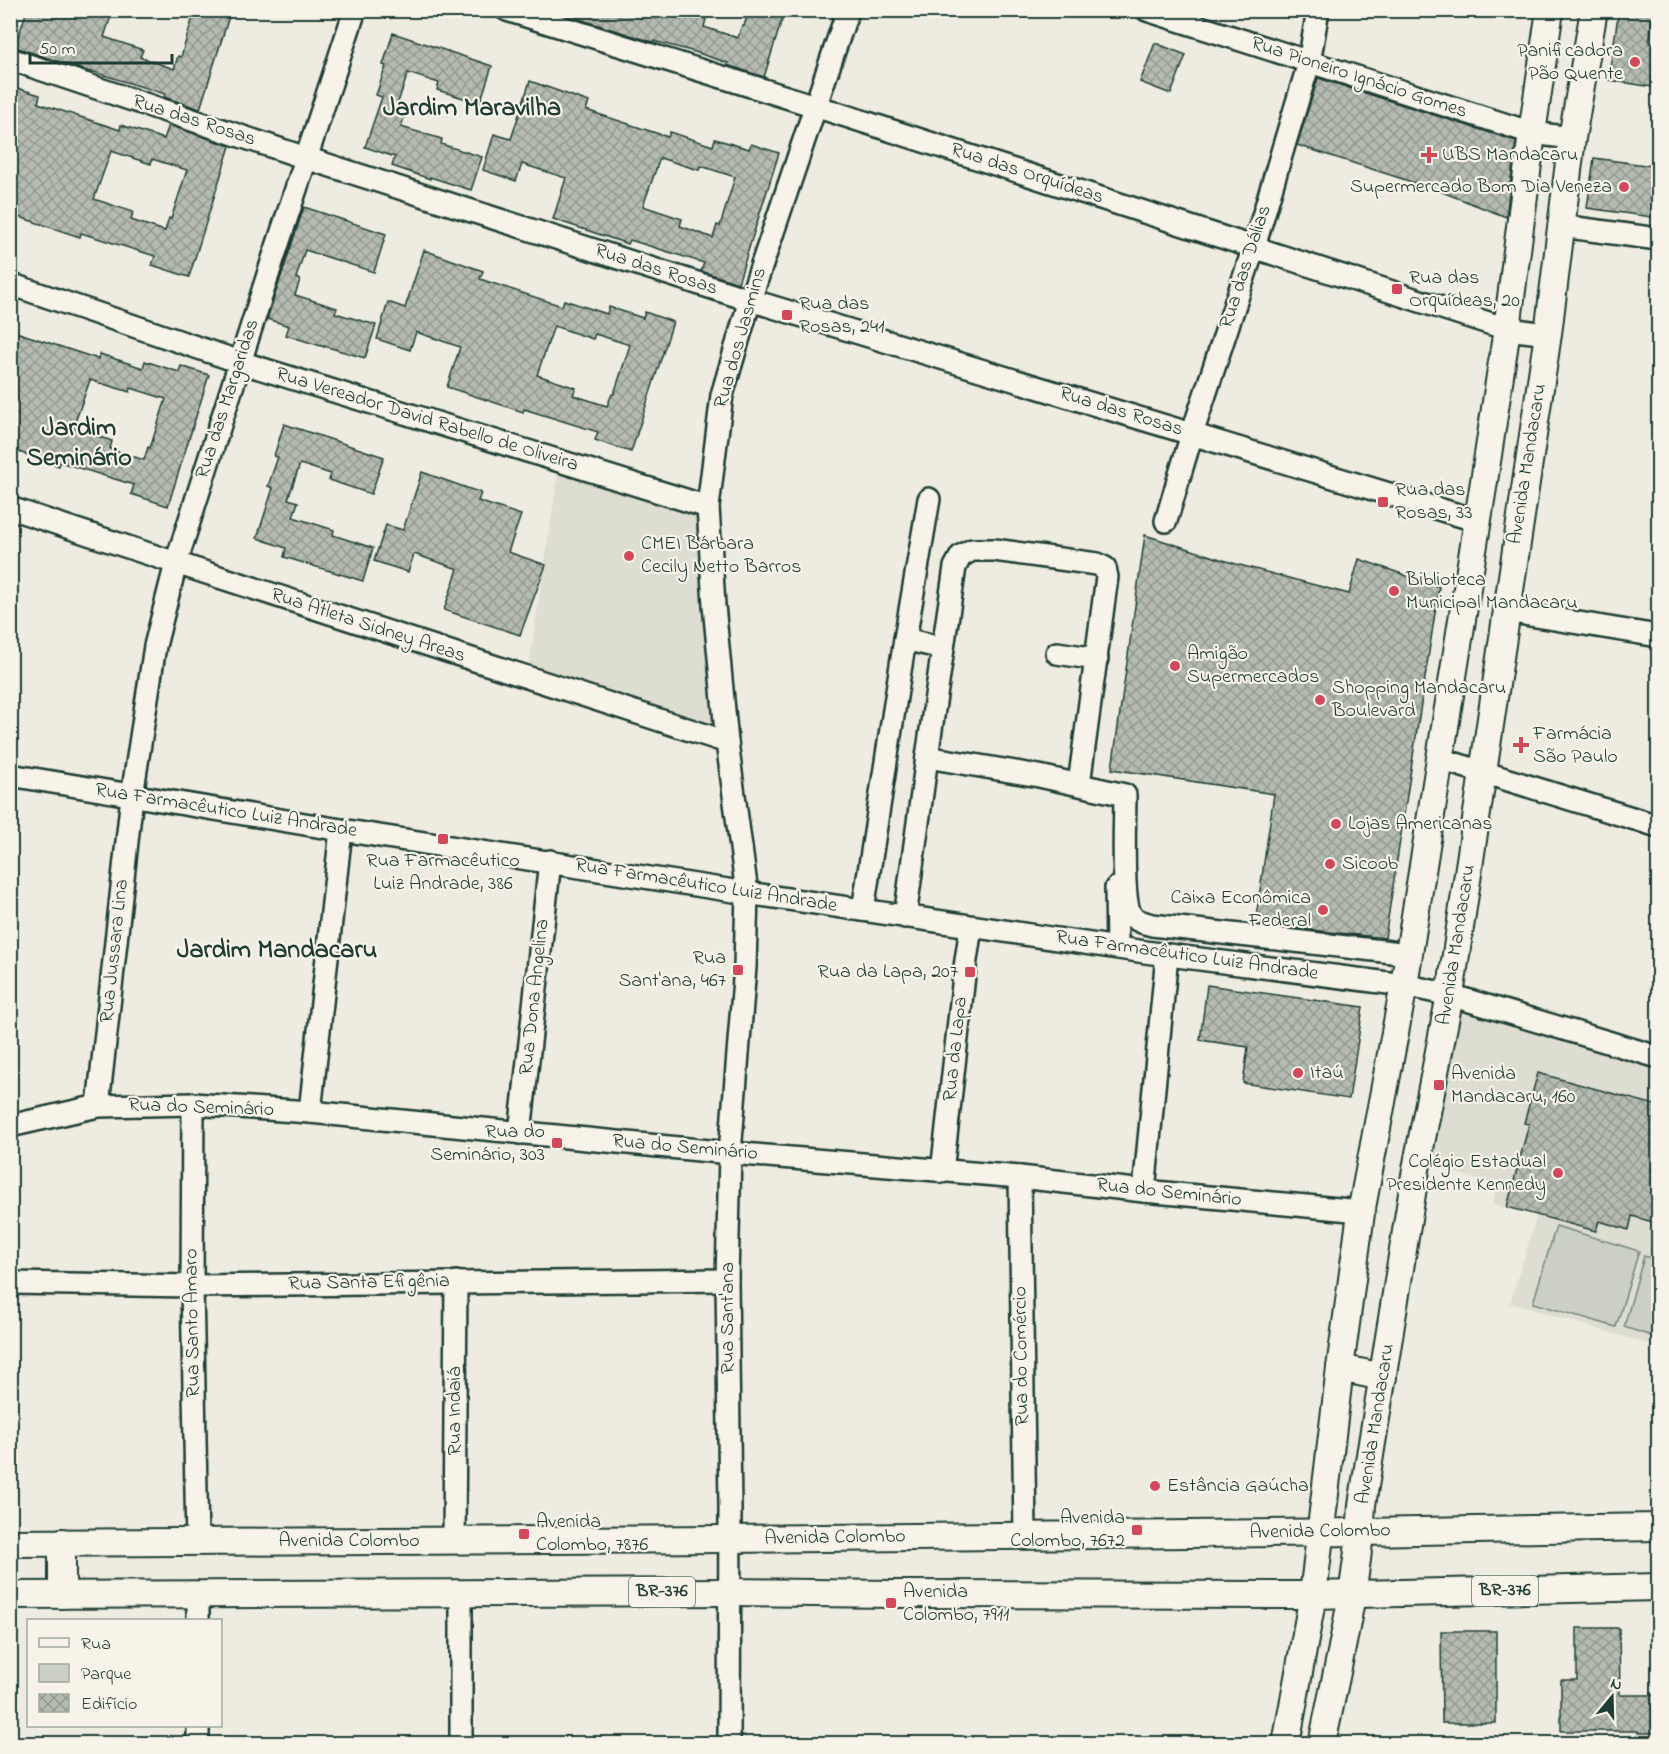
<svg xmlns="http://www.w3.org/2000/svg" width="1669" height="1754" viewBox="0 0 1669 1754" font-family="'Indie Flower',sans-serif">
  <defs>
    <pattern id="building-cross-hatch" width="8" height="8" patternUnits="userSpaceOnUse" patternTransform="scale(1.5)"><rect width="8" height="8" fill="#b5bbb0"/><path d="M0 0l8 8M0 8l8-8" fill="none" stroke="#939990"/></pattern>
  </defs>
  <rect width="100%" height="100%" fill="#eeece1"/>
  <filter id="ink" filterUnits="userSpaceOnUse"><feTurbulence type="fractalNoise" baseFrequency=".0167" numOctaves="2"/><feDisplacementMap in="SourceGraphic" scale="12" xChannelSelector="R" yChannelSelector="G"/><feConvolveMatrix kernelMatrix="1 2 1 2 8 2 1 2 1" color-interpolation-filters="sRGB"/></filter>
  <g filter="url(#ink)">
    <g fill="#ddddd2">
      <path d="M560,461L708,507L727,742L527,678Z"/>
      <path d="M1450,995L1658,1057V1347L1510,1303L1537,1215L1492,1204L1497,1185L1418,1162Z"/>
    </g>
    <g fill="#cccfc4" stroke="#76867c" stroke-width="1.5">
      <path d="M1556,1226L1639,1251L1616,1327L1533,1303Z"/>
      <path d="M1644,1256L1658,1260V1338L1624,1327Z"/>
    </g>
    <g fill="url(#building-cross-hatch)" stroke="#1f3d34" stroke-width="1.5" fill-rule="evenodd">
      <path d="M27,10H113L104,37L143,50L140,57L174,69L178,56L181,57L195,10H231L200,109L164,97L165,94L91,71L90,72L15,47Z"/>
      <path d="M561,10H689L688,13L706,19L704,27L738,38L742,25L744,26L749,10H785L764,77L727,65L728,63L695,52L654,41L653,42L566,15L561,13Z"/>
      <path d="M1619,10H1654L1649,43L1659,45V88L1608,80Z"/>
      <path d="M393,33L492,66L480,103L437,90L439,83L408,73L396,108L406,111L401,127L442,139L441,144L482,157L471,190L430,177V179L392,166L395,157L365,147L382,97L376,95L386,66L383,65Z"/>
      <path d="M1155,43L1186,55L1171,94L1140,82Z"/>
      <path d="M1318,78L1516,141L1506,217L1437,190L1297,145Z"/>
      <path d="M530,81L589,102L586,110L668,137L670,132L713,146L715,139L749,149L751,144L779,153L738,283L701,271L704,263L630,240L628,244L553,219L566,178L522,164L516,181L483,170L494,134L511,139ZM660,158L699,170L701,166L735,177L720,226L717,225L713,238L680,226L682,219L643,206Z"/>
      <path d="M10,86L40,95L38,103L120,130L121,125L164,139L169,125L230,146L189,277L152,265L155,256L81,233L80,237L10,214V193L16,176H10ZM111,151L151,164L152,159L187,170L171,219L169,218L165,231L131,220L133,212L94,199Z"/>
      <path d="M1594,158L1659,167V218L1587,208Z"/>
      <path d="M304,207L386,234L374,272L305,250L296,278L300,280L295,295L337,308L335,313L376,325L365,358L324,346V347L286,335L289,326L267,319Z"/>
      <path d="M424,250L483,271L480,279L562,306L564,300L607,314L609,307L643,318L645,312L673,322L631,452L595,440L598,432L524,409L523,412L447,387L460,347L416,332L410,350L377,339L388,302L405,308ZM554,326L593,339L595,334L630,345L614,394H612L607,406L573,395L576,388L537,375Z"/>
      <path d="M10,330L98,359L100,354L143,368L145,361L179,372L181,366L209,375L168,506L131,494L134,485L60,462L59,466L10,449ZM90,380L130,392L131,388L166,399L150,448L148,447L144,460L110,449L112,441L73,428Z"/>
      <path d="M284,424L384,457L371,494L329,480L331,474L300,464L288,499L298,502L293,517L334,530L333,535L373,548L363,581L284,557L286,548L257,538L273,488L268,486L278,457L274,456Z"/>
      <path d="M422,472L481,493L478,501L521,515L508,552L546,565L520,635L444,610L458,569L414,554L408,572L374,561L386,525L403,530Z"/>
      <path d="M1145,535L1236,564L1349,594L1359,559L1439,587L1385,938L1255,924L1274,794L1112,769Z"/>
      <path d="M1207,985L1363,1007L1349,1099L1243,1083L1248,1047L1200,1040Z"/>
      <path d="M1538,1073L1659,1106V1224L1632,1216L1629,1230L1599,1221L1596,1231L1507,1207L1529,1124L1524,1123Z"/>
      <path d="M1577,1628H1619L1620,1695H1659V1733H1638V1731H1561V1680H1577Z"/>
      <path d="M1441,1631H1496V1723H1442Z"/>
    </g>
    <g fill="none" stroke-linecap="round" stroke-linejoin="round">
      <defs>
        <g id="minor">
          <path d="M507,10L815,106L1507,329L1548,334"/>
          <path d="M1147,10L1532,133L1572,138"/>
          <path d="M10,59L306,158L750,300L1478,521"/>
          <path d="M1561,226L1658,239"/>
          <path d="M10,284L240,362L708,507"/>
          <path d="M929,499L905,639L943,648"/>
          <path d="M10,508L176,563L727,742"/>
          <path d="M1166,521L1192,434L1254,247L1285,142L1309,63L1318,10"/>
          <path d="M1506,611L1658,636"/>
          <path d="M1057,653L1097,659"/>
          <path d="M927,757L1039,776L1125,795C1125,817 1121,899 1131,915C1136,921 1145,923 1152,925L1409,954"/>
          <path d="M1440,759L1658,826"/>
          <path d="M10,775L341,830L747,893L1145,952L1404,985L1450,995L1658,1057"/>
          <path d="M1116,888L1117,947"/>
          <path d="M863,910L905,639"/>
          <path d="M905,917L927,757L955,567L961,556L972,550H994L1097,564L1105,568L1107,577L1079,784"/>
          <path d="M193,1104L192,1286L197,1542"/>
          <path d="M98,1106L132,796L155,646L176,563L273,259L355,10"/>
          <path d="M310,1112L341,830"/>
          <path d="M10,1126L98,1106L193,1104L310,1112L730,1153L1020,1177L1144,1191L1361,1211"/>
          <path d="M520,1133L550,861"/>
          <path d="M942,1172L965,967L971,927"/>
          <path d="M1020,1177L1025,1535"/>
          <path d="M1144,1191L1167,955"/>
          <path d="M10,1283L192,1286L727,1280"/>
          <path d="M454,1541L456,1282"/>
          <path d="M198,1595V1620"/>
          <path d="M198,1726V1744"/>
          <path d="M461,1744V1593"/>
          <path d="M729,1744L730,1509L727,1280L730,1153L745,967L747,893L727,742L714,605L708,507L722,395L750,300L848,10"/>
        </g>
        <g id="major">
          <path d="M1340,1368L1383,1377"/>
          <path d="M62,1542V1595"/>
          <path d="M10,1543L730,1539L1361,1532L1658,1527"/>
          <path d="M10,1595L730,1592L892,1594L1313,1595L1658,1587"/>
          <path d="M1286,1744L1313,1595L1340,1368L1361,1213L1404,985L1485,475L1507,329L1532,133L1550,10"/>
          <path d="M1322,1744C1338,1665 1358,1585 1362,1505L1416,1169L1450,995L1548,334L1572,138L1594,10"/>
        </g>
      </defs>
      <use href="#minor" stroke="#1f3d34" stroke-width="26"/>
      <use href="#major" stroke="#1f3d34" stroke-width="30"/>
      <use href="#minor" stroke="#f7f3e8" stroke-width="21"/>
      <use href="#major" stroke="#f7f3e8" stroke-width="26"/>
    </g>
  </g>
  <g fill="#d1495b" stroke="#f7f3e8" stroke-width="2">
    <circle cx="1635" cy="62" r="6"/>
    <path d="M1426 146h6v6h6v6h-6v6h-6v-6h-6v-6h6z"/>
    <circle cx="1624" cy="187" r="6"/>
    <rect x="1391" y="283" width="12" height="12" rx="3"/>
    <rect x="781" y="309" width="12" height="12" rx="3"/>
    <rect x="1377" y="496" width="12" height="12" rx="3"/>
    <circle cx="629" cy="556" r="6"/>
    <circle cx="1394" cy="591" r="6"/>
    <circle cx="1175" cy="666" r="6"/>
    <circle cx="1320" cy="700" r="6"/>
    <path d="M1518 736h6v6h6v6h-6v6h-6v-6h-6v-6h6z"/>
    <circle cx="1336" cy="824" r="6"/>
    <rect x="437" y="833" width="12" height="12" rx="3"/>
    <circle cx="1330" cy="864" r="6"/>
    <circle cx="1323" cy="910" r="6"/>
    <rect x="732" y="964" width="12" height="12" rx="3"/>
    <rect x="964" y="966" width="12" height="12" rx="3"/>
    <circle cx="1298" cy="1073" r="6"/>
    <rect x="1433" y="1079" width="12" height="12" rx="3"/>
    <rect x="551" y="1137" width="12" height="12" rx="3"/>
    <circle cx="1558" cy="1173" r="6"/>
    <circle cx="1155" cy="1486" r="6"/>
    <rect x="1131" y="1524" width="12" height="12" rx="3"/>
    <rect x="518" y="1528" width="12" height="12" rx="3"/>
    <rect x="885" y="1597" width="12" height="12" rx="3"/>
  </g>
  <g text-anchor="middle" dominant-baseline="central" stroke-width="4.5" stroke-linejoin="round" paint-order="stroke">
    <g fill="#f7f3e8" stroke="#60746a" stroke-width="1.5">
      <rect x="1472" y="1576" width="66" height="30" rx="4.5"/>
      <rect x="629" y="1577" width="66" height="30" rx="4.5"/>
    </g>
    <g font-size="18" font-weight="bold" fill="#1f3d34">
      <text x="1505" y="1591">BR-376</text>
      <text x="662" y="1592">BR-376</text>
    </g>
    <g font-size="20" fill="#1f3d34" stroke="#f7f3e8" text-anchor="start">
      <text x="1623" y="51" text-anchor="end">Panificadora<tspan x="1623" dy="23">Pão Quente</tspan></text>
      <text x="1442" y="155">UBS Mandacaru</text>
      <text x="1612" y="187" text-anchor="end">Supermercado Bom Dia Veneza</text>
      <text x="1409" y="278">Rua das<tspan x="1409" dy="23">Orquídeas, 20</tspan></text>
      <text x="799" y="304">Rua das<tspan x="799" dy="23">Rosas, 241</tspan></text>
      <text x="1395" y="490">Rua das<tspan x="1395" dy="23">Rosas, 33</tspan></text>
      <text x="641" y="544">CMEI Bárbara<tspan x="641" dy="23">Cecily Netto Barros</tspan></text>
      <text x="1406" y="580">Biblioteca<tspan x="1406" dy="23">Municipal Mandacaru</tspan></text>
      <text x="1187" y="654">Amigão<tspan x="1187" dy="23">Supermercados</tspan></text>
      <text x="1332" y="688">Shopping Mandacaru<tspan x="1332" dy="23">Boulevard</tspan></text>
      <text x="1533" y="734">Farmácia<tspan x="1533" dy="23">São Paulo</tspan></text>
      <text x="1348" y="824">Lojas Americanas</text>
      <text x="443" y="861" text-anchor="middle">Rua Farmacêutico<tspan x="443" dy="23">Luiz Andrade, 386</tspan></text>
      <text x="1342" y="864">Sicoob</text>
      <text x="1311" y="898" text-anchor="end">Caixa Econômica<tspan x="1311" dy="23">Federal</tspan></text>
      <text x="726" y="958" text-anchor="end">Rua<tspan x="726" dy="23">Sant'ana, 467</tspan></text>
      <text x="958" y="972" text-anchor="end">Rua da Lapa, 207</text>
      <text x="1310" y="1073">Itaú</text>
      <text x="1451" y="1074">Avenida<tspan x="1451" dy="23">Mandacaru, 160</tspan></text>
      <text x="545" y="1132" text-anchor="end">Rua do<tspan x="545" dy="23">Seminário, 303</tspan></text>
      <text x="1546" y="1162" text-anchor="end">Colégio Estadual<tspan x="1546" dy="23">Presidente Kennedy</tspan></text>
      <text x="1167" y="1486">Estância Gaúcha</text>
      <text x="1125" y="1518" text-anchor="end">Avenida<tspan x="1125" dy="23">Colombo, 7672</tspan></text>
      <text x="536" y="1522">Avenida<tspan x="536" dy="23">Colombo, 7876</tspan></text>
      <text x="903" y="1592">Avenida<tspan x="903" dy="23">Colombo, 7911</tspan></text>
    </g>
    <g font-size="20" fill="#1f3d34" stroke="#f7f3e8">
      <text transform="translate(1359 78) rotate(18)">Rua Pioneiro Ignácio Gomes</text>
      <text transform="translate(194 121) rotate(18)">Rua das Rosas</text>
      <text transform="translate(1027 174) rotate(18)">Rua das Orquídeas</text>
      <text transform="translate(1246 267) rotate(-72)">Rua das Dálias</text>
      <text transform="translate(656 270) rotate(18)">Rua das Rosas</text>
      <text transform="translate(741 338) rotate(-74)">Rua dos Jasmins</text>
      <text transform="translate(228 399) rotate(-72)">Rua das Margaridas</text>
      <text transform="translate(1121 412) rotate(17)">Rua das Rosas</text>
      <text transform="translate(427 420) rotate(17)">Rua Vereador David Rabello de Oliveira</text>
      <text transform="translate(1528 464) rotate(-81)">Avenida Mandacaru</text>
      <text transform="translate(368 626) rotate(18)">Rua Atleta Sidney Areas</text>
      <text transform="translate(226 811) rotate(9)">Rua Farmacêutico Luiz Andrade</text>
      <text transform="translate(706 886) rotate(9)">Rua Farmacêutico Luiz Andrade</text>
      <text transform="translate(1457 945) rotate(-81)">Avenida Mandacaru</text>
      <text transform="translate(115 951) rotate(-84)">Rua Jussara Lina</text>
      <text transform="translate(1187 956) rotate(8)">Rua Farmacêutico Luiz Andrade</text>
      <text transform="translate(535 997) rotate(-84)">Rua Dona Angelina</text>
      <text transform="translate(956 1049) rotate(-84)">Rua da Lapa</text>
      <text transform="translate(201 1108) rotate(2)">Rua do Seminário</text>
      <text transform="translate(685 1148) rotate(5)">Rua do Seminário</text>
      <text transform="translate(1169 1193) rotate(6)">Rua do Seminário</text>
      <text transform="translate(369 1283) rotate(-1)">Rua Santa Efigênia</text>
      <text transform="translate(728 1318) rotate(-90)">Rua Sant'ana</text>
      <text transform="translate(193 1323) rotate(-91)">Rua Santo Amaro</text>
      <text transform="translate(1022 1356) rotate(-91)">Rua do Comércio</text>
      <text transform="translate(455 1411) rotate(-90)">Rua Indaiá</text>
      <text transform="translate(1376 1424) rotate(-81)">Avenida Mandacaru</text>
      <text transform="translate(1320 1532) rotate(-1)">Avenida Colombo</text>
      <text transform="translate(835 1538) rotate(-1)">Avenida Colombo</text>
      <text x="349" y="1541">Avenida Colombo</text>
    </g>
    <g font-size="26" font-weight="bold" fill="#1f3d34" stroke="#f7f3e8">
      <text x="472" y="109">Jardim Maravilha</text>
      <text x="79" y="429">Jardim<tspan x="79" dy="30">Seminário</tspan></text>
      <text x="277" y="951">Jardim Mandacaru</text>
    </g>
  </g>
  <rect width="1669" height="1754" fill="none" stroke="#f7f3e8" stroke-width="36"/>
  <rect x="18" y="18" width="1633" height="1718" fill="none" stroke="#1f3d34" stroke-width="2" filter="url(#ink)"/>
  <rect x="27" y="1619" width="195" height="108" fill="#f7f3e8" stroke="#a1aaa0" stroke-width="1.5"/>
  <rect x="39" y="1638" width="30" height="9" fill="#f7f3e8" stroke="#a1aaa0" stroke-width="1.5"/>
  <text x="81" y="1649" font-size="18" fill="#1f3d34">Rua</text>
  <rect x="39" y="1664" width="30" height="18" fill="#cccfc4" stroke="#a1aaa0" stroke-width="1.5"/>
  <text x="81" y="1679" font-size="18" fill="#1f3d34">Parque</text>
  <rect x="39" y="1694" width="30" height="18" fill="url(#building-cross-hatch)" stroke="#a1aaa0" stroke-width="1.5"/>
  <text x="81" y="1709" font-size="18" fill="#1f3d34">Edifício</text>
  <g transform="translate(1612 1697) rotate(19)" stroke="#f7f3e8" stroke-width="4.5" paint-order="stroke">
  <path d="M0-4.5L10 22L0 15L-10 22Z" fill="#1f3d34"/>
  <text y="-9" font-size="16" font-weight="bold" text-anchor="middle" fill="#1f3d34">N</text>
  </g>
  <path d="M30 54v9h142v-9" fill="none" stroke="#1f3d34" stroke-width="3"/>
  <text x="39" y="54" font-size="18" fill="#1f3d34" stroke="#f7f3e8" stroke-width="4.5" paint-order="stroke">50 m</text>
</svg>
